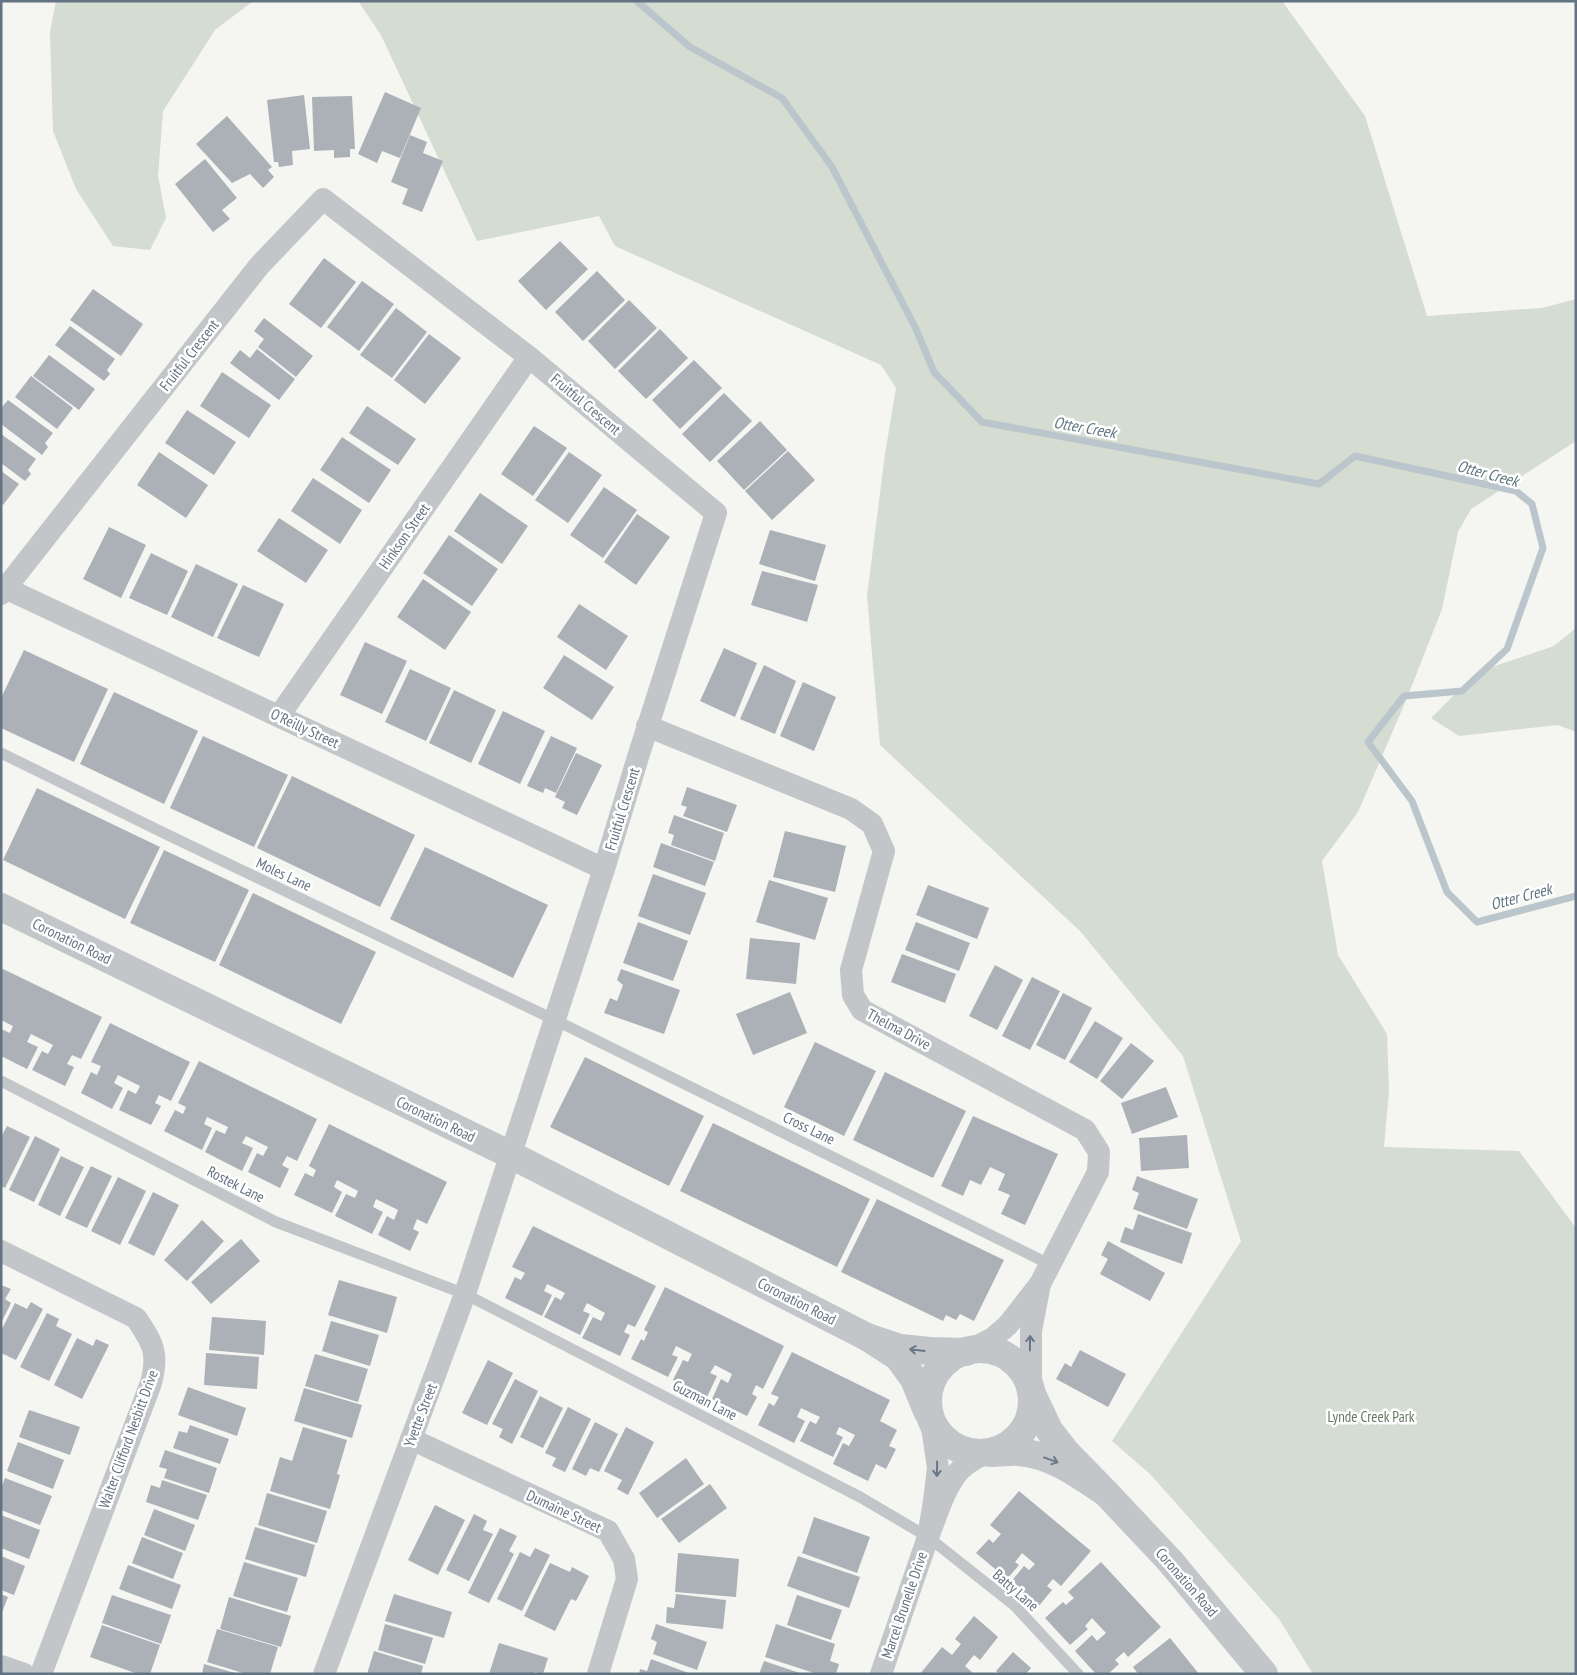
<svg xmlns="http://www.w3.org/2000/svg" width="1577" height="1675" viewBox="0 0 1577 1675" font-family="'PT Sans Narrow',sans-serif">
  <rect width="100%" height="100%" fill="#f5f5f1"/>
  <g fill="#d5dcd2">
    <path d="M56,1H253L215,30L163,111L158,176L166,218L150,250L113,246L76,189L53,131L50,32Z"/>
    <path d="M358,1H1282L1365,116L1427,316L1542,308L1576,299V441L1471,509L1458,532L1442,609L1407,698L1358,812L1322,861L1338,955L1387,1034L1389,1091L1384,1147L1519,1151L1576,1228V1674H1313L1279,1619L1150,1474L1112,1441L1241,1241L1183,1056L1080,931L880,745L867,596L885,454L896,388L881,365L615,246L599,216L477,241L381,35Z"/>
    <path d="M1576,628V732L1558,725L1459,736L1431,718L1477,672L1554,646Z"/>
  </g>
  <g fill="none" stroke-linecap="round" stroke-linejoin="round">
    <path stroke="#bbc6cc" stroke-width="7" d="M637,1L690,47L782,98L832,167L916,329L934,372L982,422L1319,484L1355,456L1516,491L1532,504L1543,548L1507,649L1462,691L1404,696L1368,742L1412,801L1447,892L1477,922L1576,896"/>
  </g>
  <g fill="#abb1b7">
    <path d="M385,92L421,108L400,158L382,151L377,163L358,154Z"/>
    <path d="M304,95L310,149L292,151L293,165L279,167L278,162H274L267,100Z"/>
    <path d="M352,96L355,149H350V157L334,158V150L314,151L312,97Z"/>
    <path d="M227,116L272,167L268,170L274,177L263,188L250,174L232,183L196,144Z"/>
    <path d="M410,135L427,142L423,153L443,161L422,212L402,204L408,189L391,182Z"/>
    <path d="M205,159L237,198L222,210L230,219L213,232L175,184Z"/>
    <path d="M560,241L588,269L546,310L518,281Z"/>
    <path d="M324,258L356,282L321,328L289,304Z"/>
    <path d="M597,271L625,300L583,341L555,312Z"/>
    <path d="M362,281L394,304L359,351L327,327Z"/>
    <path d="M93,289L143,324L121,356L70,320Z"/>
    <path d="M629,300L657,328L615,369L588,341Z"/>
    <path d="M396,308L427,332L392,378L360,355Z"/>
    <path d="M264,318L313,356L296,377L258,347L264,339L254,331Z"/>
    <path d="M70,326L115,359L107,370L110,374L104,381L55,345Z"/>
    <path d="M660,329L688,358L646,399L618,371Z"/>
    <path d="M429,334L461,358L425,404L394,380Z"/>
    <path d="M257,349L295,379L279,400L230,363L240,350L250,358Z"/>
    <path d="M49,355L95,389L79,410L33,376Z"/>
    <path d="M694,360L722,388L680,429L652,400Z"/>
    <path d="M222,372L271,405L249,438L200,406Z"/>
    <path d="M31,376L73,408L57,429L15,397Z"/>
    <path d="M724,393L752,421L710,462L682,434Z"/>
    <path d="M8,400L53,433L45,443L48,447L42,455L1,424V408Z"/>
    <path d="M367,406L416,439L398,465L349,433Z"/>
    <path d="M187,410L236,442L214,475L165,443Z"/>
    <path d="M760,421L787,450L744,490L717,461Z"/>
    <path d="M534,426L567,448L533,496L501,474Z"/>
    <path d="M1,434L36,459L28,470L31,474L25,481L1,463Z"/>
    <path d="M342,437L391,470L369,503L320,470Z"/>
    <path d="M788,451L815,480L772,520L745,491Z"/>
    <path d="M159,452L208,485L186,518L137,485Z"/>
    <path d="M569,452L602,475L568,523L535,500Z"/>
    <path d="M1,471L19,484L3,505L1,504Z"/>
    <path d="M313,478L362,510L340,544L291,511Z"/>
    <path d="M604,487L637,510L603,558L570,535Z"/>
    <path d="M480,493L528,526L502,564L454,531Z"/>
    <path d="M637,514L670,537L636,585L604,562Z"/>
    <path d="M279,518L328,550L306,583L257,551Z"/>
    <path d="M109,527L146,545L121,598L83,579Z"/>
    <path d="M770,530L826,545L815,581L759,564Z"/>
    <path d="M449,535L498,569L472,606L423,573Z"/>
    <path d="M151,553L188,571L167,615L129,598Z"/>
    <path d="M196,564L238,584L213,637L171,617Z"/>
    <path d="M762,571L818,585L807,622L751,605Z"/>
    <path d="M423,579L471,612L445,650L397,617Z"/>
    <path d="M243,585L284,604L259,657L217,638Z"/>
    <path d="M579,604L628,636L606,670L557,637Z"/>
    <path d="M365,642L407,661L382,714L340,695Z"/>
    <path d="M724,648L757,663L735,717L700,701Z"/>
    <path d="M24,650L108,689L74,762L1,728V698Z"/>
    <path d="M564,655L614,687L592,720L543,688Z"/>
    <path d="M764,665L796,681L775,734L740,719Z"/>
    <path d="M410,669L451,688L426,741L385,722Z"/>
    <path d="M803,682L836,697L814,751L780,736Z"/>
    <path d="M454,690L496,710L471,763L429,743Z"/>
    <path d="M114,692L198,731L164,804L80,764Z"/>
    <path d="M503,711L545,731L520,784L478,764Z"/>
    <path d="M203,736L288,775L254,847L170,808Z"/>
    <path d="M551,736L577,748L556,793L545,788L543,793L527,786Z"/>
    <path d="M576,753L602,765L577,815L562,808L565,802L555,797Z"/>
    <path d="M292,776L415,835L380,907L257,848Z"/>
    <path d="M687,787L737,805L727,832L683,816L687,807L681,805Z"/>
    <path d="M37,788L160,847L125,919L3,860Z"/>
    <path d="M674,815L724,833L715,861L671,845L674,835L668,833Z"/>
    <path d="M785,831L846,846L835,892L773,877Z"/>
    <path d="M661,843L714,862L705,886L653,867Z"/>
    <path d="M425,847L548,905L513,978L390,919Z"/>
    <path d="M164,850L249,890L215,962L130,923Z"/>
    <path d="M653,874L706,893L690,935L638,916Z"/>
    <path d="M769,880L828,898L815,940L756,922Z"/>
    <path d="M928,885L989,908L977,939L916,915Z"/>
    <path d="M253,893L376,952L341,1024L219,965Z"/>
    <path d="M638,922L688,941L673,981L623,963Z"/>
    <path d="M916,922L970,943L959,971L905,950Z"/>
    <path d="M750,938L800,943L796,984L746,979Z"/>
    <path d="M902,954L956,974L945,1003L891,982Z"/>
    <path d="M995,965L1023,980L997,1030L969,1016Z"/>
    <path d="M1,968L102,1017L81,1059L72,1055L67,1064L74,1067L65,1086L32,1070L42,1051L48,1054L53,1045L31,1034L27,1042L38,1047L27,1069L1,1056V1029L10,1033L13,1026L1,1020Z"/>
    <path d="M621,969L680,990L664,1034L604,1013L610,998L617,1001L623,985L617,980Z"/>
    <path d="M1032,977L1060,991L1030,1050L1002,1036Z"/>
    <path d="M790,992L807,1033L753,1055L736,1014Z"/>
    <path d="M1063,993L1092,1008L1065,1060L1036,1045Z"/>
    <path d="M1095,1021L1123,1038L1097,1079L1069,1062Z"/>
    <path d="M110,1023L190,1062L171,1101L159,1095L155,1103L161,1106L151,1125L119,1110L128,1090L136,1094L140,1086L118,1075L114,1083L123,1088L112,1109L81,1093L91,1072L97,1075L101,1066L91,1062Z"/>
    <path d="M815,1042L876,1071L844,1136L784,1107Z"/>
    <path d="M1131,1043L1154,1061L1122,1099L1100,1081Z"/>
    <path d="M585,1057L704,1116L669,1186L550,1127Z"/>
    <path d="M199,1061L317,1119L297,1161L287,1156L282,1165L289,1169L280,1188L248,1172L257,1153L263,1156L268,1147L246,1136L242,1143L253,1148L242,1171L205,1152L216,1130L225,1134L228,1127L207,1117L204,1124L212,1128L202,1150L164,1131L175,1110L183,1114L186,1107L178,1103Z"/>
    <path d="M885,1072L966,1111L933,1178L853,1140Z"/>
    <path d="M1166,1087L1178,1117L1132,1134L1121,1103Z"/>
    <path d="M973,1116L1058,1154L1025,1225L1001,1214L1010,1195L998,1190L1005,1174L990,1167L981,1185L970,1180L963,1196L941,1186Z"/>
    <path d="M713,1123L870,1199L837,1267L680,1191Z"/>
    <path d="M329,1124L447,1182L427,1224L417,1219L413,1229L419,1232L410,1251L378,1235L387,1216L394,1220L398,1210L376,1199L373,1207L383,1212L372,1234L335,1216L346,1194L355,1198L358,1191L337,1180L334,1187L342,1192L332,1213L294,1195L305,1173L313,1177L316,1170L309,1166Z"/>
    <path d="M7,1126L30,1137L5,1188L1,1186V1137Z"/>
    <path d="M1187,1135L1189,1168L1141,1171L1139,1138Z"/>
    <path d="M35,1136L60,1149L34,1202L9,1190Z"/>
    <path d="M61,1156L84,1167L60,1216L38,1205Z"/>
    <path d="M91,1166L112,1176L87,1228L65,1218Z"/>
    <path d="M1137,1176L1198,1199L1187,1229L1133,1209L1139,1193L1132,1190Z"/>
    <path d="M118,1177L146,1191L120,1245L91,1231Z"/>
    <path d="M153,1192L179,1205L154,1256L128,1243Z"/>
    <path d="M877,1199L1004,1260L974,1321L960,1314L956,1320L946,1315L943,1321L841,1272Z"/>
    <path d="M1138,1214L1192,1233L1182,1264L1120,1242L1125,1227L1133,1230Z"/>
    <path d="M202,1220L224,1241L187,1281L164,1260Z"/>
    <path d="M533,1226L656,1286L635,1327L628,1324L624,1332L630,1335L620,1356L582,1338L593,1317L601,1321L605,1313L587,1303L583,1311L590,1314L580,1335L544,1317L555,1297L561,1300L565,1293L547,1284L544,1291L552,1295L542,1316L505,1298L515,1277L521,1280L525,1273L512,1267Z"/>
    <path d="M241,1239L260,1261L211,1304L191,1282Z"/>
    <path d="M1108,1241L1165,1273L1150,1301L1100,1274L1108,1259L1101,1255Z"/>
    <path d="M339,1280L397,1297L387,1333L328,1315Z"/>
    <path d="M1,1285L11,1289L5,1299L11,1303L1,1323Z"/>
    <path d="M665,1287L784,1346L763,1389L756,1385L752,1394L757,1397L747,1416L712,1399L721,1379L728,1383L732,1374L715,1365L710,1373L717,1376L707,1397L673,1380L683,1360L688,1362L692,1354L676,1346L672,1355L678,1357L668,1377L631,1359L641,1339L644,1341L648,1332L644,1330Z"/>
    <path d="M31,1302L43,1309L16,1360L1,1353V1331L15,1303L27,1309Z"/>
    <path d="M47,1313L59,1319L56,1326L72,1334L49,1381L20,1367Z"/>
    <path d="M212,1317L266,1321L264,1355L209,1350Z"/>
    <path d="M331,1321L379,1335L370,1366L322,1351Z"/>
    <path d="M77,1338L93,1346L96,1339L109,1345L82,1399L54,1385Z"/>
    <path d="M1080,1350L1126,1374L1108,1407L1056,1379L1065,1363L1071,1367Z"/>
    <path d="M792,1352L890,1400L880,1421L897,1430L889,1446L896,1449L886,1469L876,1464L868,1481L833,1464L843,1443L849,1446L855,1435L839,1427L836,1434L843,1437L833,1457L800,1441L810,1421L816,1424L820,1417L801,1408L797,1417L805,1421L794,1443L758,1425L769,1403L774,1406L779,1397L771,1394Z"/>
    <path d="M206,1353L259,1357L257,1389L204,1385Z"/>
    <path d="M315,1354L368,1369L358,1402L305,1386Z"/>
    <path d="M488,1360L513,1373L487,1425L462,1413Z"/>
    <path d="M515,1379L538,1391L512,1444L499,1437L503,1429L492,1424Z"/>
    <path d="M188,1387L246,1408L237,1436L178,1415Z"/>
    <path d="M304,1388L362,1405L352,1438L294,1421Z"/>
    <path d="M540,1396L563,1408L543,1448L520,1437Z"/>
    <path d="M568,1407L591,1419L565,1472L552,1466L556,1458L545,1453Z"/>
    <path d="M29,1410L80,1427L70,1455L19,1437Z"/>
    <path d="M595,1422L618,1434L599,1472L590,1468L586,1476L572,1469Z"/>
    <path d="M190,1425L229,1439L220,1464L173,1448L179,1431L187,1433Z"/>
    <path d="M303,1427L347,1440L337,1474L340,1475L330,1509L270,1491L280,1457L292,1461Z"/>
    <path d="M626,1427L654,1442L628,1495L617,1489L622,1480L604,1471Z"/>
    <path d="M18,1442L64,1460L53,1489L7,1471Z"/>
    <path d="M165,1450L217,1468L209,1493L164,1478L167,1469L159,1467Z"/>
    <path d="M686,1458L704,1484L657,1518L639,1493Z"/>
    <path d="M5,1478L52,1496L40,1525L1,1510V1489Z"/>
    <path d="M162,1480L207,1495L198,1520L146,1502L151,1485L160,1488Z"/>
    <path d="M710,1484L727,1508L679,1543L661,1519Z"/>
    <path d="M1019,1491L1091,1551L1061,1586L1053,1579L1047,1586L1052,1590L1038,1607L1010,1583L1024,1566L1029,1570L1035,1564L1022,1553L1015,1562L1019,1565L1007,1579L976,1553L989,1539L993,1543L1001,1534L990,1525Z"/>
    <path d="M267,1493L327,1511L317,1543L258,1525Z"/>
    <path d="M435,1505L465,1520L438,1575L408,1560Z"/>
    <path d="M154,1509L195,1525L185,1551L144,1535Z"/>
    <path d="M474,1514L487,1521L483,1530L493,1534L469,1581L446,1570Z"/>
    <path d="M1,1515L40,1530L29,1559L1,1548Z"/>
    <path d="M814,1517L870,1537L857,1573L802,1553Z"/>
    <path d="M255,1527L315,1545L306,1577L245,1559Z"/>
    <path d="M500,1528L517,1536L509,1551L514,1554L489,1603L468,1593Z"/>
    <path d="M142,1537L183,1553L173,1579L132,1563Z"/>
    <path d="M535,1548L550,1555L522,1611L497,1599L520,1552L530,1557Z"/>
    <path d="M678,1553L739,1559L736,1597L675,1592Z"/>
    <path d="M1,1556L25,1566L14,1595L1,1590Z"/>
    <path d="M798,1556L860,1577L849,1608L787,1586Z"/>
    <path d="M244,1562L298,1578L287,1612L233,1596Z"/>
    <path d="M1101,1562L1161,1627L1128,1657L1124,1652L1115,1660L1119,1664L1108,1674H1096L1075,1651L1092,1635L1097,1641L1106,1633L1092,1618L1085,1626L1088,1629L1070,1645L1045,1618L1063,1602L1066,1605L1074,1598L1068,1592Z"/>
    <path d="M550,1563L570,1572L572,1567L589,1576L576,1601L571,1599L555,1631L524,1616Z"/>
    <path d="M128,1565L181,1585L172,1609L119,1589Z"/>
    <path d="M1,1594L8,1597L1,1615Z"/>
    <path d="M394,1594L452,1612L444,1638L385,1621Z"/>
    <path d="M676,1594L726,1600L723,1629L666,1623L667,1607L674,1608Z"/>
    <path d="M112,1595L171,1615L161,1644L102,1623Z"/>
    <path d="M797,1595L842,1610L831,1640L787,1625Z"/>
    <path d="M229,1597L291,1616L281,1647L220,1629Z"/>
    <path d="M974,1616L998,1637L980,1660L974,1655L965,1666L974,1674H920L942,1647L952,1655L961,1644L955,1639Z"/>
    <path d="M385,1624L433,1638L425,1664L378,1650Z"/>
    <path d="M656,1624L707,1642L697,1670L653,1654L657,1642L651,1639Z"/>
    <path d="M776,1624L835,1644L830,1661L839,1664L836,1674H817L765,1657Z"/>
    <path d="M102,1625L160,1645L150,1674H138L90,1657Z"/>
    <path d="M217,1629L278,1647L270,1674H246L207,1662Z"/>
    <path d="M1170,1638L1199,1674H1138L1133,1667Z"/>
    <path d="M499,1643L548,1658L543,1674L535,1672L534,1674H489Z"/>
    <path d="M374,1651L423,1666L421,1674H367Z"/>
    <path d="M1013,1652L1031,1668L1026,1674H1000L996,1671Z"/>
    <path d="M651,1659L691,1674H639L640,1669L647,1671Z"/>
    <path d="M764,1661L800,1673V1674H759Z"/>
    <path d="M204,1664L235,1673V1674H202Z"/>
  </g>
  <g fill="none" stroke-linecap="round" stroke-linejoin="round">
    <g stroke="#c2c6c9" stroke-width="11">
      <path d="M1,753L168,835L555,1020L1049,1264"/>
      <path d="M1,1081L276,1222L465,1294L860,1497L928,1537L1015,1606L1078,1674"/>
    </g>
    <g stroke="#c2c6c9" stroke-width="22">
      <path d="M1,586L604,869"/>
      <path d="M1,594L259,266L323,199L529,357L716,513L638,757L604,869L465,1294L324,1674"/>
      <path d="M279,716L529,357"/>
      <path d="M647,726L851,809L872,824L884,851L851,970L853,995L862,1010L1085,1130L1099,1152L1098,1172L1040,1284"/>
      <path d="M1,1251L136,1318C153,1343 159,1353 151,1383L41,1674"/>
      <path d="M966,1352L993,1338L1008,1325L1040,1284L1031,1331V1392"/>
      <path d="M931,1420L938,1468L934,1501L928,1537C937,1515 944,1488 960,1470C967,1463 976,1458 986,1453"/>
      <path d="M411,1439L608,1531L624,1559L627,1579L598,1674"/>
      <path d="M1,1666L24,1674"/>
      <path d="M881,1674L928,1537"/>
    </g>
    <g stroke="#c2c6c9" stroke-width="28">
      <path d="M1,907L511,1155L867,1337"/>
      <circle cx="980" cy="1401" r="52"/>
      <path d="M927,1411L914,1379L898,1357L867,1337L900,1348L930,1351L966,1352"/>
      <path d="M992,1453C1001,1453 1011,1451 1019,1452C1053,1455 1079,1475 1106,1493L1066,1452L1049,1430L1031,1392"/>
      <path d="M1106,1493L1170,1561L1264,1674"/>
    </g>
  </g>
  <defs><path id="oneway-shaft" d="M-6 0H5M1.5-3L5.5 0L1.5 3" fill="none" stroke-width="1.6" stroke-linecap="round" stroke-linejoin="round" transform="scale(1.25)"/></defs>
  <g stroke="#697786">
    <use href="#oneway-shaft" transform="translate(1030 1343) rotate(-89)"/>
    <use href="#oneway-shaft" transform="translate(917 1350) rotate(-173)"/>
    <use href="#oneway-shaft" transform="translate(1051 1460) rotate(20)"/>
    <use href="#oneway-shaft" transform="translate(937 1469) rotate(91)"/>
  </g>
  <g text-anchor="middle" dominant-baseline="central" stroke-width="5" stroke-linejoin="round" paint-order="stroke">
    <g font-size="15" fill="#647382" stroke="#fff">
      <text transform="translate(189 355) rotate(-52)">Fruitful Crescent</text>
      <text transform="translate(586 404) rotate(40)">Fruitful Crescent</text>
      <text transform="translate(404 536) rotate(-55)">Hinkson Street</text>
      <text transform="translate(305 728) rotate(25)">O'Reilly Street</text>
      <text transform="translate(622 809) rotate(-73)">Fruitful Crescent</text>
      <text transform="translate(284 874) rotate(25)">Moles Lane</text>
      <text transform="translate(72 941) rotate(26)">Coronation Road</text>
      <text transform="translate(899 1029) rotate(28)">Thelma Drive</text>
      <text transform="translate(436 1119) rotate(26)">Coronation Road</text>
      <text transform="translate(809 1128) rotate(26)">Cross Lane</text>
      <text transform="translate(236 1184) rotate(27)">Rostek Lane</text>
      <text transform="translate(797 1301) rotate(27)">Coronation Road</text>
      <text transform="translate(705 1400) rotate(27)">Guzman Lane</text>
      <text transform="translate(420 1415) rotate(-69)">Yvette Street</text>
      <text transform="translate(128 1439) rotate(-70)">Walter Clifford Nesbitt Drive</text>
      <text transform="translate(564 1511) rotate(25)">Dumaine Street</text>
      <text transform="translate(1187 1582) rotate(49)">Coronation Road</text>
      <text transform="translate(1016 1590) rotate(41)">Batty Lane</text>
      <text transform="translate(904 1605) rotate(-71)">Marcel Brunelle Drive</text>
    </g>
    <g font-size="15" fill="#667a62" stroke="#fff">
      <text x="1371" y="1416">Lynde Creek Park</text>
    </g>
    <g font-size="16" font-style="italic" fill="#5f757f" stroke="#fff">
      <text transform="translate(1085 427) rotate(10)">Otter Creek</text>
      <text transform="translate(1488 473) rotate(15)">Otter Creek</text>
      <text transform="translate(1521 896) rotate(-15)">Otter Creek</text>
    </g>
  </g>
  <rect width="1577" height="1675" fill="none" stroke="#647382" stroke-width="5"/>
</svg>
